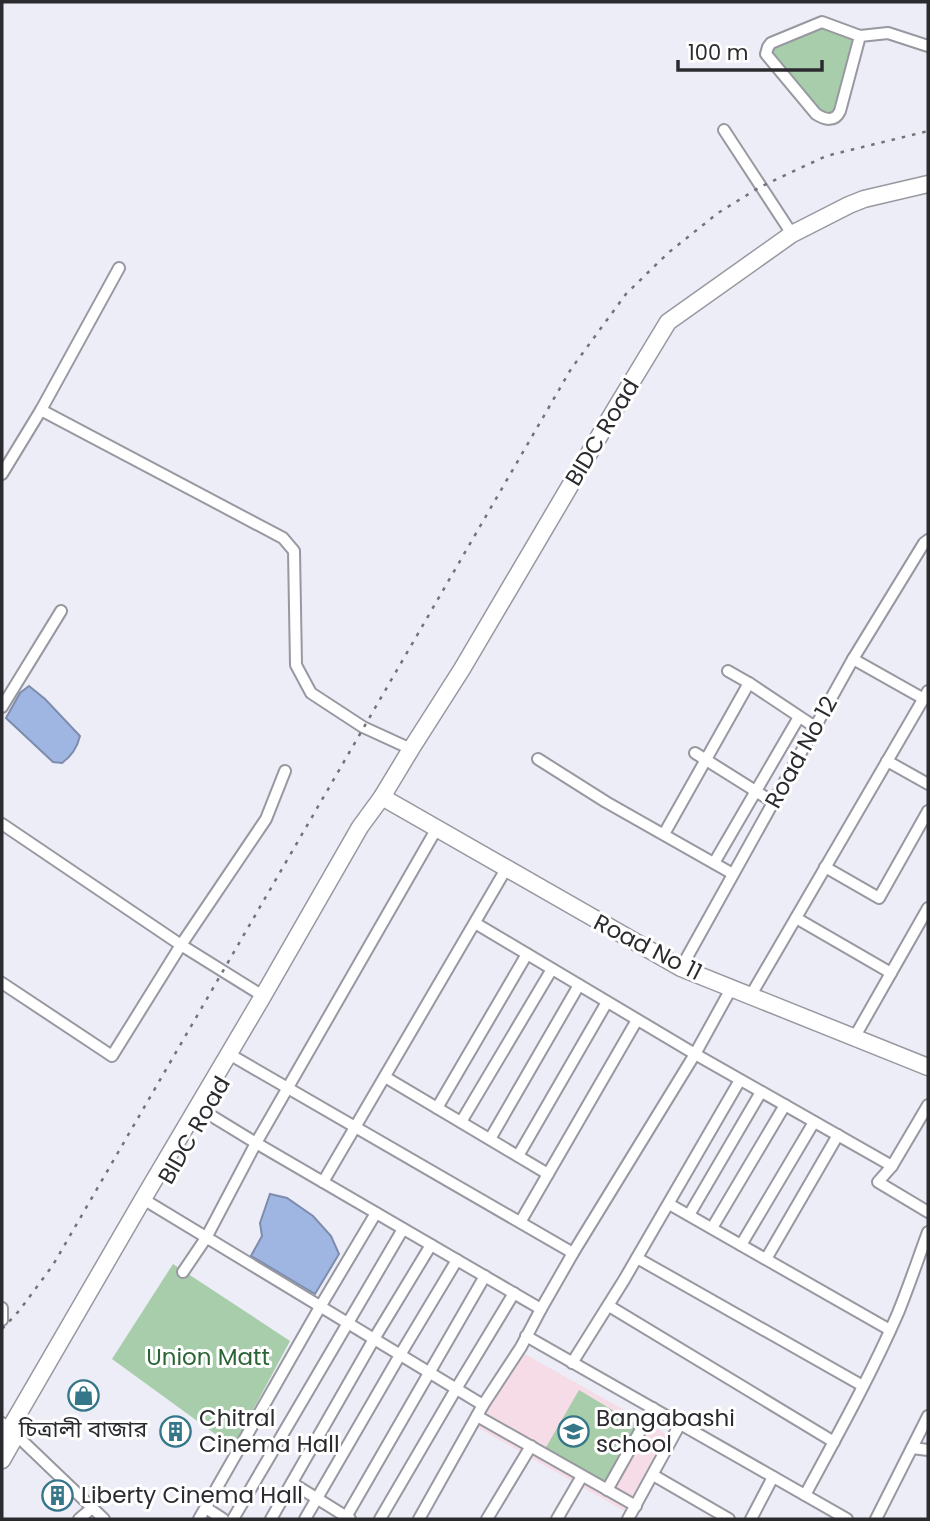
<svg xmlns="http://www.w3.org/2000/svg" width="930" height="1521" viewBox="0 0 930 1521" font-family="Poppins,'Noto Sans Bengali',sans-serif">
  <rect width="100%" height="100%" fill="#ecedf6"/>
  <path fill="#f5dce6" d="M518,1350L670,1436L628,1513L477,1427Z"/>
  <g fill="#a8cdab">
    <path d="M817,23L860,36L840,111L828,119L768,57V47Z"/>
    <path d="M173,1264L290,1341L233,1447L112,1359Z"/>
    <path d="M579,1390L639,1426L605,1485L545,1449Z"/>
  </g>
  <g fill="#a0b6e2" stroke="#7d8cac" stroke-width="2">
    <path d="M29,686L45,699L80,736C77,748 72,756 62,763L53,762L6,718L20,693Z"/>
    <path d="M270,1194L287,1198L313,1216L331,1236L339,1254L315,1294L251,1256L262,1236L260,1223Z"/>
  </g>
  <g fill="none" stroke-linecap="round" stroke-linejoin="round">
    <defs>
      <g id="street">
        <path d="M860,36L840,111C835,122 825,120 816,114L766,54L768,47L771,43L822,22L860,36L888,33L928,46"/>
        <path d="M724,130L792,234"/>
        <path d="M41,410L283,538L294,551L296,665L311,693L363,727L411,749"/>
        <path d="M2,474L41,410L119,268"/>
        <path d="M853,659L924,699"/>
        <path d="M728,671L749,683L815,727"/>
        <path d="M2,707L61,611"/>
        <path d="M695,753L773,802"/>
        <path d="M538,759L606,802L733,874"/>
        <path d="M887,761L928,784"/>
        <path d="M2,824L181,945L263,996"/>
        <path d="M664,834L749,683"/>
        <path d="M714,863L799,717"/>
        <path d="M825,867L879,898L928,811"/>
        <path d="M796,918L891,973"/>
        <path d="M475,923L695,1054L892,1166"/>
        <path d="M681,968L853,659L924,543L928,540"/>
        <path d="M2,983L112,1056L181,945L266,819L285,771"/>
        <path d="M751,995L928,691"/>
        <path d="M854,1038L928,908"/>
        <path d="M229,1054L573,1253"/>
        <path d="M385,1077L548,1174"/>
        <path d="M928,1105L892,1166L878,1182L928,1212"/>
        <path d="M197,1107L256,1143L541,1309"/>
        <path d="M437,1108L527,954"/>
        <path d="M461,1122L552,969"/>
        <path d="M490,1139L579,985"/>
        <path d="M518,1156L607,1002"/>
        <path d="M323,1182L506,869"/>
        <path d="M143,1199L483,1405"/>
        <path d="M669,1204L890,1330"/>
        <path d="M689,1215L761,1092"/>
        <path d="M522,1219L637,1020"/>
        <path d="M712,1228L785,1105"/>
        <path d="M741,1245L814,1122"/>
        <path d="M637,1258L863,1386"/>
        <path d="M766,1259L838,1135"/>
        <path d="M183,1272L206,1238L256,1143L437,828"/>
        <path d="M609,1306L834,1442"/>
        <path d="M2,1308V1320"/>
        <path d="M526,1336L847,1519"/>
        <path d="M572,1363L624,1280L740,1080"/>
        <path d="M477,1416L636,1506"/>
        <path d="M2,1423L10,1429L104,1519"/>
        <path d="M912,1448L928,1450"/>
        <path d="M653,1475L729,1519"/>
        <path d="M292,1483L350,1519"/>
        <path d="M607,1490L653,1408"/>
        <path d="M805,1495C837,1436 871,1375 898,1313C909,1286 918,1259 928,1232"/>
        <path d="M206,1508L223,1519"/>
        <path d="M346,1517L485,1276"/>
        <path d="M79,1519L92,1508"/>
        <path d="M199,1519L320,1307L376,1213"/>
        <path d="M233,1519L403,1229"/>
        <path d="M271,1519L374,1339L431,1245"/>
        <path d="M305,1519L400,1355L457,1260"/>
        <path d="M380,1519L456,1389L514,1293"/>
        <path d="M419,1519L483,1405L521,1347L541,1309L573,1253L695,1054L732,987"/>
        <path d="M487,1519L531,1446"/>
        <path d="M557,1519L582,1476"/>
        <path d="M628,1519L680,1424"/>
        <path d="M751,1519L773,1477"/>
        <path d="M876,1519L928,1416"/>
      </g>
      <g id="secondary">
        <path d="M382,797L681,968L928,1067"/>
        <path d="M2,1442L143,1199L263,996L360,827L382,797L411,749L462,669L617,406L668,322L792,234L849,205L864,199L928,184"/>
        <path d="M2,1460L15,1437"/>
      </g>
    </defs>
    <use href="#street" stroke="#9798a0" stroke-width="14"/>
    <use href="#secondary" stroke="#9798a0" stroke-width="19"/>
    <use href="#street" stroke="#fff" stroke-width="10"/>
    <use href="#secondary" stroke="#fff" stroke-width="16"/>
    <path stroke="#727379" stroke-width="2.5" stroke-dasharray="3.5 7" stroke-linecap="butt" d="M2,1329L19,1311L53,1265L571,369L626,294L668,253L718,213L760,187L826,156L928,131"/>
  </g>
  <defs>
    <symbol id="shop-ring" viewBox="-11 -11 22 22"><circle r="9.5" fill="#fff" stroke="#367689" stroke-width="1.5"/><path d="M-5-2.5h2.3a2.7 3.5 0 0 1 5.4 0H5L5.5 6h-11ZM-1.5-2.5h3a1.5 2.3 0 0 0-3 0Z" fill="#367689"/></symbol>
    <symbol id="building-ring" viewBox="-11 -11 22 22"><circle r="9.5" fill="#fff" stroke="#367689" stroke-width="1.5"/><path d="M-4-6H4V6H1V3H-1V6H-4ZM-2.5-4.3h1.7v1.8h-1.7ZM.8-4.3h1.7v1.8H.8ZM-2.5-1h1.7V.8h-1.7ZM.8-1h1.7V.8H.8Z" fill="#367689"/></symbol>
    <symbol id="school-ring" viewBox="-11 -11 22 22"><circle r="9.5" fill="#fff" stroke="#367689" stroke-width="1.5"/><path d="M0-5L7-2L0 1L-7-2ZM-4 1L0 2.5L4 1V4Q0 6-4 4Z" fill="#367689"/></symbol>
  </defs>
  <g fill-rule="evenodd">
    <use href="#shop-ring" x="66" y="1378" width="35" height="35"/>
    <use href="#building-ring" x="158" y="1414" width="35" height="35"/>
    <use href="#school-ring" x="556" y="1414" width="35" height="35"/>
    <use href="#building-ring" x="40" y="1478" width="35" height="35"/>
  </g>
  <g text-anchor="middle" dominant-baseline="central" stroke-width="6" stroke-linejoin="round" paint-order="stroke">
    <g font-size="23" fill="#2b2b2f" stroke="#fff">
      <text transform="translate(602 432) rotate(-59)">BIDC Road</text>
      <text transform="translate(801 752) rotate(-61)">Road No 12</text>
      <text transform="translate(648 947) rotate(27)">Road No 11</text>
      <text transform="translate(194 1130) rotate(-60)">BIDC Road</text>
    </g>
    <g font-size="23" fill="#2b6535" stroke="#fff">
      <text x="208" y="1357">Union Matt</text>
    </g>
    <g font-size="23" fill="#2b2b2f" stroke="#fff" text-anchor="start">
      <text x="199" y="1418">Chitral<tspan x="199" dy="26">Cinema Hall</tspan></text>
      <text x="596" y="1418">Bangabashi<tspan x="596" dy="26">school</tspan></text>
      <text x="83" y="1429" text-anchor="middle">চিত্রালী বাজার</text>
      <text x="81" y="1495">Liberty Cinema Hall</text>
    </g>
  </g>
  <rect width="930" height="1521" fill="none" stroke="#2b2b2f" stroke-width="7"/>
  <path d="M678 60v10h144v-10" fill="none" stroke="#2b2b2f" stroke-width="3.5"/>
  <text x="688" y="60" font-size="21" fill="#2b2b2f" stroke="#ffffff" stroke-width="5" paint-order="stroke">100 m</text>
</svg>
